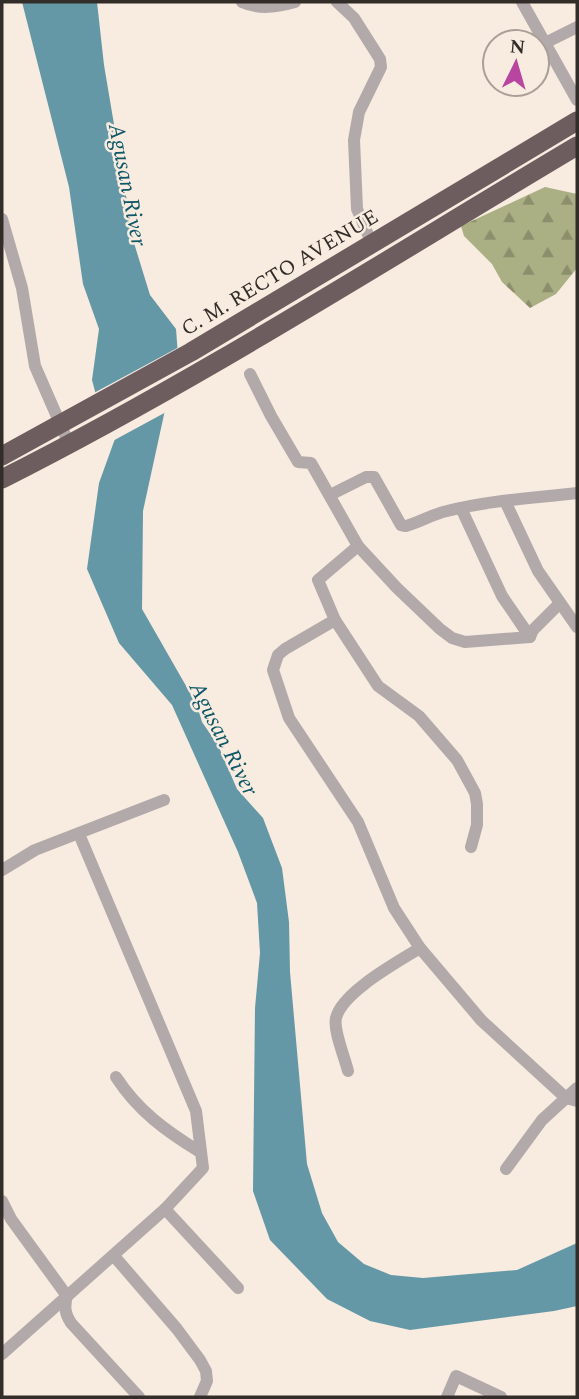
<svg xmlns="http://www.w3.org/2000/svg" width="579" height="1399" viewBox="0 0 579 1399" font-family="Spectral,serif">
  <defs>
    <pattern id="forest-firs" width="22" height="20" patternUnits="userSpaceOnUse" patternTransform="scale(1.75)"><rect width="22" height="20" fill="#aaaf84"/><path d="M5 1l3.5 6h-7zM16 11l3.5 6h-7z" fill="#8b8f6c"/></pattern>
  </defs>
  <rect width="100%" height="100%" fill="#f8ebdf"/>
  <path fill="url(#forest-firs)" d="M545,187L577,194V268L556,294L530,308L502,282L492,264L464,236L461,226Z"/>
  <path fill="#6498a6" d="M22,2H97L104,65L134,243L150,295L176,329L179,368L165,410L143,511L142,609L197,705L202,722L218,745L237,789L263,818L282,868L289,922L290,972L307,1164L322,1213L338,1242L364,1264L391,1275L423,1278L517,1270L577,1243V1306L554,1311L410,1330L370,1321L327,1299L270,1240L253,1191L255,1008L260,953L257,903L238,852L172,705L119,643L87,569L99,483L116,436L100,410L92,380L99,329L83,284L69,187Z"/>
  <path fill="#f8ebdf" d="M181,346L182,369L168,411L109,443L112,436L97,412L92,394Z"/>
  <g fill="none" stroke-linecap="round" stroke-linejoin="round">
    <g stroke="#b2aaaa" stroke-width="12">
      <path d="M242,2C260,10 277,7 295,2"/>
      <path d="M337,2L354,18L380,59L381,67L359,112L354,140L357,209L372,244"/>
      <path d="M522,2L577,100"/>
      <path d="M545,43L577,27"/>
      <path d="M2,219L22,288L35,366L69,444"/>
      <path d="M250,374L271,416L298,462L311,463L358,546L397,588L440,629L452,638L465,642L530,637L533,630L560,603"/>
      <path d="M330,495L366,477H374L401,525L406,526C420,522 433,514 447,511C490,500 534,498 577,493"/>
      <path d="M505,501L538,571L577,627"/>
      <path d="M461,508L502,596L530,637"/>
      <path d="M358,546L318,580L335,620L285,649L278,655L273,670L289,718L358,822L394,908L420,948L481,1020L566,1098L577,1101"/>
      <path d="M335,620L378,686L419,716L457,760L475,793L477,804V825L471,847"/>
      <path d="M2,870L35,850L164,800"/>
      <path d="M348,1071C345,1058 333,1030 336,1018C342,992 398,962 420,948"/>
      <path d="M116,1077C138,1111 166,1131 200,1152"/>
      <path d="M506,1169L542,1120L577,1088"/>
      <path d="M2,1201L11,1219L67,1296C64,1307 65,1314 71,1323L139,1397"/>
      <path d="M165,1209L238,1288"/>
      <path d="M114,1256L177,1329L200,1360L206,1371L207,1381L200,1397"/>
      <path d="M2,1354L165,1209L203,1168L196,1111L79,834"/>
      <path d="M447,1397L456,1376L501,1397"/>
    </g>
    <g stroke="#6d5d5e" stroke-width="19">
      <path d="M2,456L191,352L577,121"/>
      <path d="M2,479C200,379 387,259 577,146"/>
    </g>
  </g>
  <g text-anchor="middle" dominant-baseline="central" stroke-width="5" stroke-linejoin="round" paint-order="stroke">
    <g font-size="21" fill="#322d29" stroke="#f8ebdf">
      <text transform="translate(280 273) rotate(-31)">C. M. RECTO AVENUE</text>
    </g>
    <g font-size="23" font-style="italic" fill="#0d5767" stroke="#f8ebdf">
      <text transform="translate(127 185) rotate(79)">Agusan River</text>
      <text transform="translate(223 739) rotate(63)">Agusan River</text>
    </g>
  </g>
  <rect width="579" height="1399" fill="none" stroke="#322d29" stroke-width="7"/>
  <g transform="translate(516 63) rotate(5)"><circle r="33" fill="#f8ebdf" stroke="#a99f96" stroke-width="2"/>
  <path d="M0-5L12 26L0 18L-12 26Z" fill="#b846a0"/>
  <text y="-10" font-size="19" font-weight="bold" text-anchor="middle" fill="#322d29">N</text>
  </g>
</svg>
